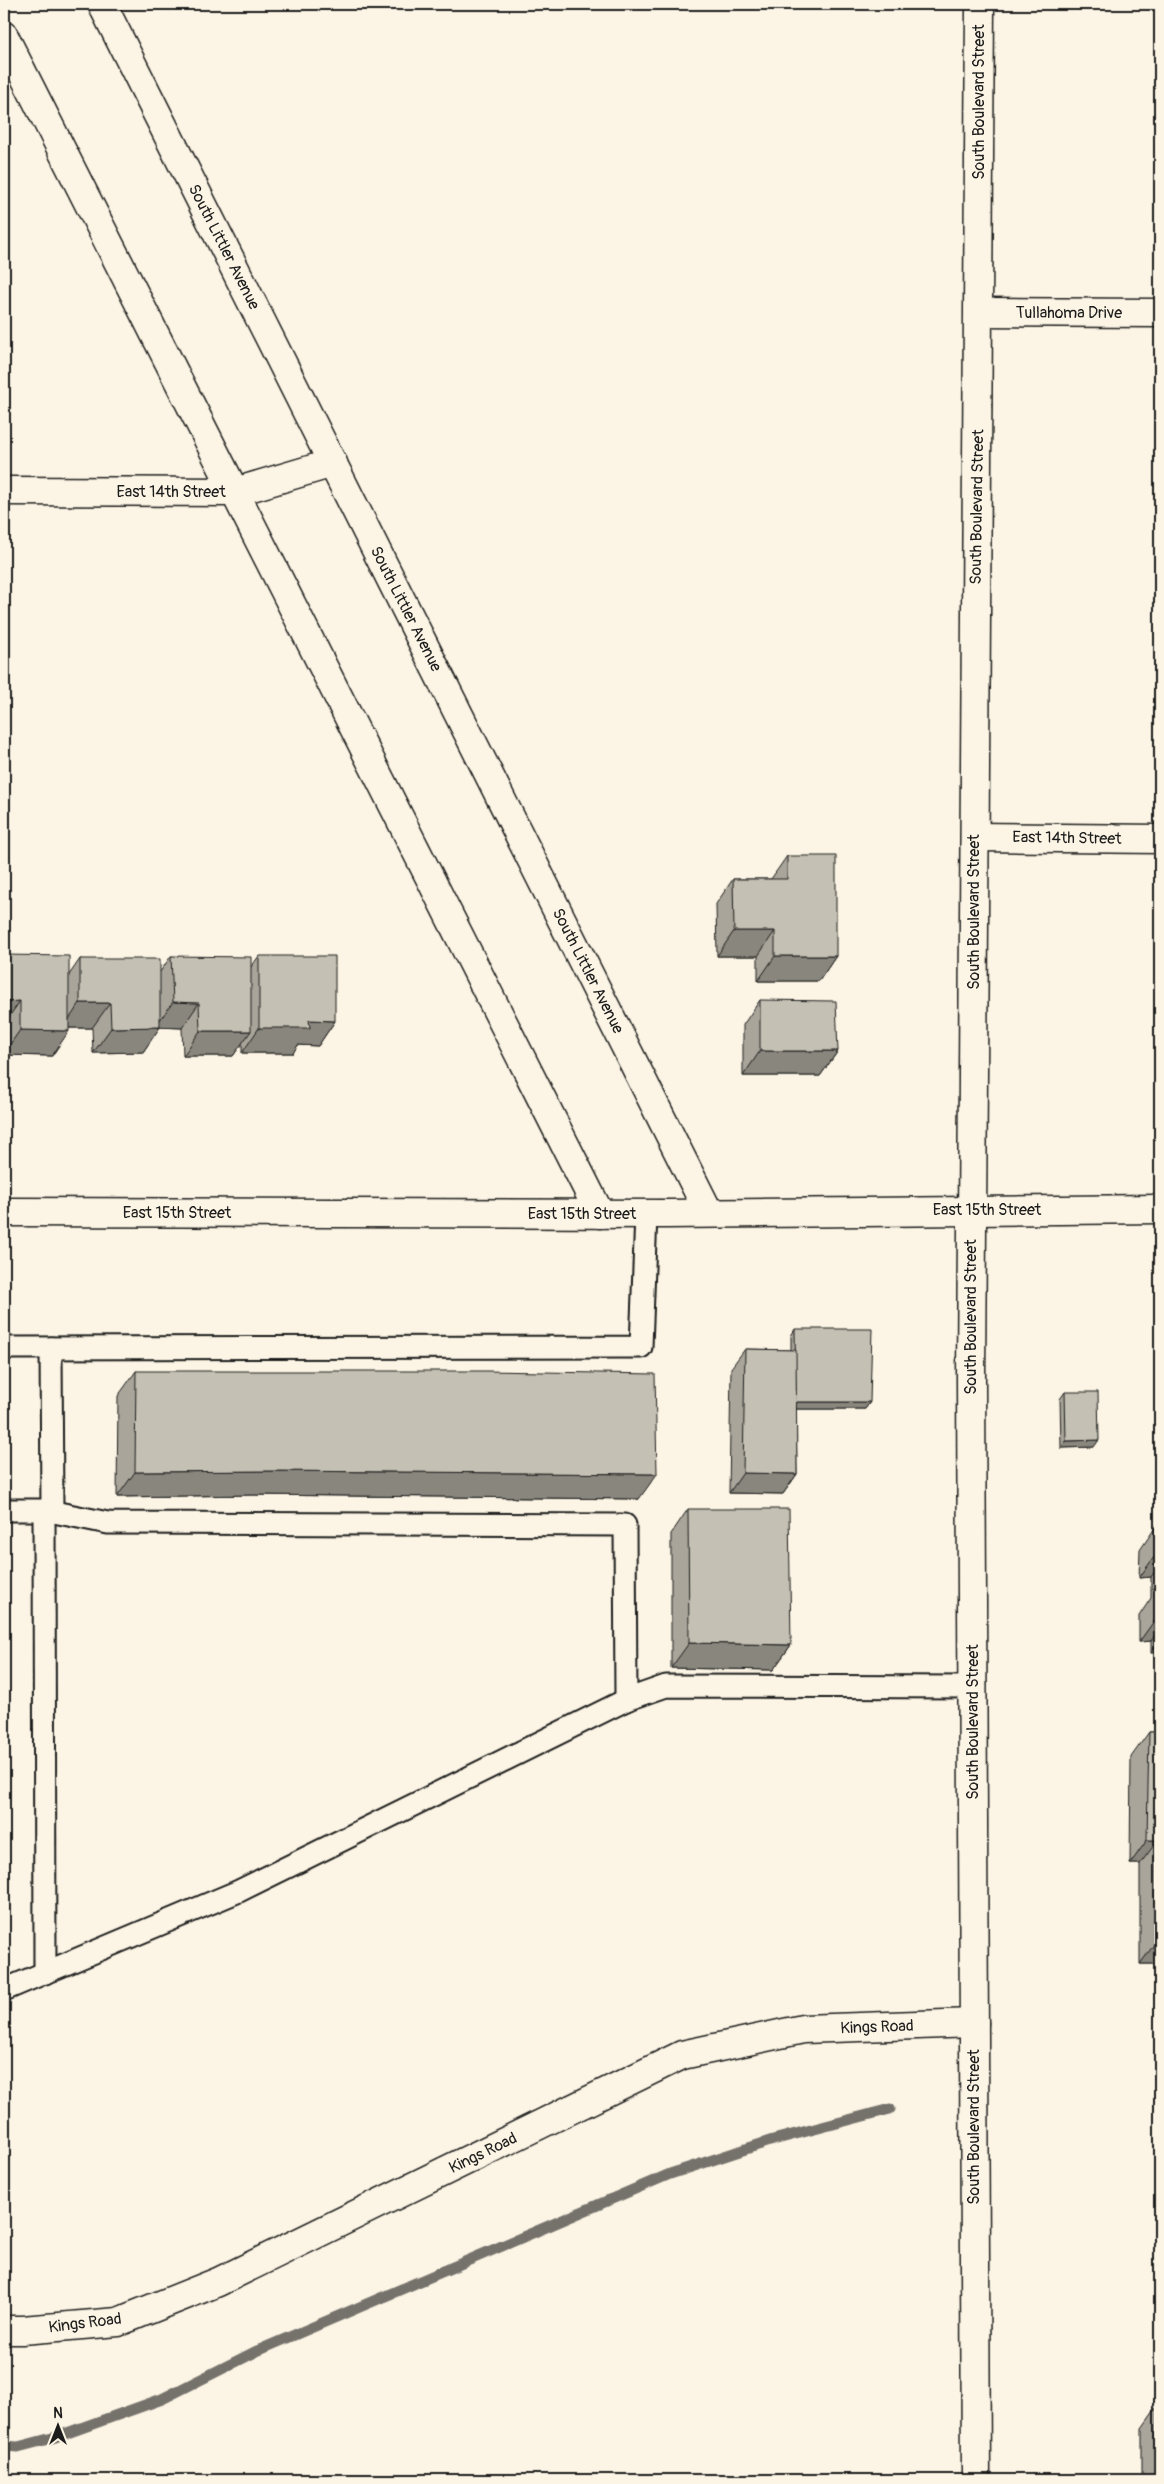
<svg xmlns="http://www.w3.org/2000/svg" width="1164" height="2484" viewBox="0 0 1164 2484" font-family="Pangolin,sans-serif">
  <rect width="100%" height="100%" fill="#fcf5e5"/>
  <filter id="ink" filterUnits="userSpaceOnUse"><feTurbulence type="fractalNoise" baseFrequency=".02" numOctaves="2"/><feDisplacementMap in="SourceGraphic" scale="10" xChannelSelector="R" yChannelSelector="G"/><feConvolveMatrix kernelMatrix="1 2 1 2 8 2 1 2 1" color-interpolation-filters="sRGB"/></filter>
  <g filter="url(#ink)">
    <g fill="none" stroke-linecap="round" stroke-linejoin="round">
      <path stroke="#75726c" stroke-width="11" d="M4,2446L18,2447L56,2437L162,2399L257,2351L670,2174L773,2140L890,2109"/>
      <defs>
        <g id="service">
          <path d="M4,1348L641,1347L646,1214"/>
          <path d="M51,1348L52,1512"/>
          <path d="M4,1510H44L108,1523L625,1525L626,1700"/>
          <path d="M44,1510L45,1973"/>
          <path d="M4,1990L239,1891L626,1700L666,1686L974,1687"/>
        </g>
        <g id="minor">
          <path d="M102,4L709,1213"/>
          <path d="M4,36L600,1214"/>
          <path d="M979,312L1160,313"/>
          <path d="M4,491L235,492L333,463"/>
          <path d="M975,837L1160,839"/>
          <path d="M4,2330H22L118,2322L218,2282L682,2055L803,2029L974,2023"/>
        </g>
        <path id="secondary" d="M976,2480L971,1379L980,4"/>
        <path id="primary" d="M4,1212L666,1214L1160,1209"/>
      </defs>
      <use href="#service" stroke="#1c1c1c" stroke-width="25"/>
      <use href="#minor" stroke="#1c1c1c" stroke-width="31"/>
      <use href="#secondary" stroke="#1c1c1c" stroke-width="31"/>
      <use href="#primary" stroke="#1c1c1c" stroke-width="31"/>
      <use href="#service" stroke="#fcf5e5" stroke-width="21"/>
      <use href="#minor" stroke="#fcf5e5" stroke-width="28"/>
      <use href="#secondary" stroke="#fcf5e5" stroke-width="28"/>
      <use href="#primary" stroke="#fcf5e5" stroke-width="28"/>
    </g>
    <g fill="#a9a59a" stroke="#1c1c1c">
      <path d="M787,856L836,956L819,981H758V956H717L716,904L733,879H771Z"/>
      <path d="M4,955L69,975L80,959L160,972L171,956L251,967L259,956L335,1021L318,1046L298,1045L293,1053H242V1043L233,1056H183L182,1028L160,1027L143,1052L93,1053L92,1028H69L52,1056L4,1055Z"/>
      <path d="M760,1000L838,1051L820,1076H743V1025Z"/>
      <path d="M795,1329L870,1402L865,1409H796L797,1474L783,1494L729,1493L731,1368L745,1349L791,1350V1336Z"/>
      <path d="M136,1371L639,1499L253,1495L117,1497L118,1396Z"/>
      <path d="M1065,1392L1094,1447L1061,1448L1060,1399Z"/>
      <path d="M688,1509L791,1645L773,1670L671,1668V1534Z"/>
      <path d="M1157,1525H1160V1652L1151,1653V1641L1139,1642V1616L1151,1598V1577L1139,1578L1140,1550Z"/>
      <path d="M1149,1732H1160V1964H1140V1864H1130L1131,1757Z"/>
      <path d="M1159,2404L1160,2480H1142V2428Z"/>
    </g>
    <g fill="#89867d" stroke="#1c1c1c">
      <path d="M734,931H775L758,956H717Z"/>
      <path d="M775,956H836L819,981H758Z"/>
      <path d="M20,1001L4,1024V1002Z"/>
      <path d="M173,1002L199,1003L182,1028L155,1027Z"/>
      <path d="M80,1003H110L92,1028H63Z"/>
      <path d="M309,1020L335,1021L318,1046L298,1045L293,1053H242L259,1028Z"/>
      <path d="M160,1027L143,1052L93,1053L111,1028Z"/>
      <path d="M20,1030L69,1031L52,1056L4,1055V1053Z"/>
      <path d="M200,1031H251L233,1056H183Z"/>
      <path d="M760,1051H838L820,1076H743Z"/>
      <path d="M796,1402H870L865,1409H792Z"/>
      <path d="M1099,1440L1094,1447L1061,1448L1066,1441Z"/>
      <path d="M270,1471L657,1474L639,1499L253,1495L117,1497L135,1472Z"/>
      <path d="M743,1473L797,1474L783,1494L729,1493Z"/>
      <path d="M1157,1553H1160V1564L1151,1577L1139,1578Z"/>
      <path d="M1157,1617H1160V1628L1151,1641L1139,1642Z"/>
      <path d="M1160,1639V1652L1151,1653Z"/>
      <path d="M689,1643L791,1645L773,1670L671,1668Z"/>
      <path d="M1147,1840H1158L1140,1864H1130Z"/>
      <path d="M1158,1939H1160V1964H1140Z"/>
    </g>
    <g fill="#c4c0b3" stroke="#1c1c1c">
      <path d="M787,856H836V956H775V931H734L733,879H787Z"/>
      <path d="M4,955L69,956V1031L20,1030V1001L4,1002Z"/>
      <path d="M171,956L251,957V1031H200L199,1003L173,1002Z"/>
      <path d="M259,956H335V1021L309,1020L310,1028H259Z"/>
      <path d="M80,959H160V1027L111,1028L110,1003H80Z"/>
      <path d="M760,1000L836,1001L838,1051H760Z"/>
      <path d="M795,1329H872L870,1402H796Z"/>
      <path d="M745,1349L796,1350L797,1474L743,1473Z"/>
      <path d="M136,1371H487L655,1374L657,1474L270,1471L135,1472Z"/>
      <path d="M1065,1392H1098L1099,1440L1066,1441Z"/>
      <path d="M688,1509H789L791,1645L689,1643Z"/>
      <rect x="1157" y="1525" width="3" height="28"/>
      <path d="M1156,1591H1160V1617H1157Z"/>
      <path d="M1149,1732H1160V1939H1158V1840H1147Z"/>
      <path d="M1159,2404H1160V2480Z"/>
    </g>
  </g>
  <g text-anchor="middle" dominant-baseline="central" stroke-width="4.5" stroke-linejoin="round" paint-order="stroke">
    <g font-size="16" fill="#1c1c1c" stroke="#fcf5e5">
      <text transform="translate(979 102) rotate(-90)">South Boulevard Street</text>
      <text transform="translate(224 247) rotate(63)">South Littler Avenue</text>
      <text x="1069" y="313">Tullahoma Drive</text>
      <text x="171" y="492">East 14th Street</text>
      <text transform="translate(977 507) rotate(-89)">South Boulevard Street</text>
      <text transform="translate(406 609) rotate(63)">South Littler Avenue</text>
      <text transform="translate(1067 838) rotate(1)">East 14th Street</text>
      <text transform="translate(974 912) rotate(-90)">South Boulevard Street</text>
      <text transform="translate(588 971) rotate(63)">South Littler Avenue</text>
      <text x="987" y="1210">East 15th Street</text>
      <text x="177" y="1213">East 15th Street</text>
      <text x="582" y="1214">East 15th Street</text>
      <text transform="translate(971 1317) rotate(-90)">South Boulevard Street</text>
      <text transform="translate(973 1722) rotate(-90)">South Boulevard Street</text>
      <text transform="translate(877 2027) rotate(-2)">Kings Road</text>
      <text transform="translate(974 2127) rotate(-90)">South Boulevard Street</text>
      <text transform="translate(483 2153) rotate(-26)">Kings Road</text>
      <text transform="translate(85 2323) rotate(-7)">Kings Road</text>
    </g>
  </g>
  <rect width="1164" height="2484" fill="none" stroke="#fcf5e5" stroke-width="20"/>
  <rect x="10" y="10" width="1144" height="2464" fill="none" stroke="#1c1c1c" stroke-width="2" filter="url(#ink)"/>
  <g transform="translate(58 2426)" stroke="#fcf5e5" stroke-width="4" paint-order="stroke">
  <path d="M0-4L9 19L0 12L-9 19Z" fill="#1c1c1c"/>
  <text y="-8" font-size="14" font-weight="bold" text-anchor="middle" fill="#1c1c1c">N</text>
  </g>
</svg>
